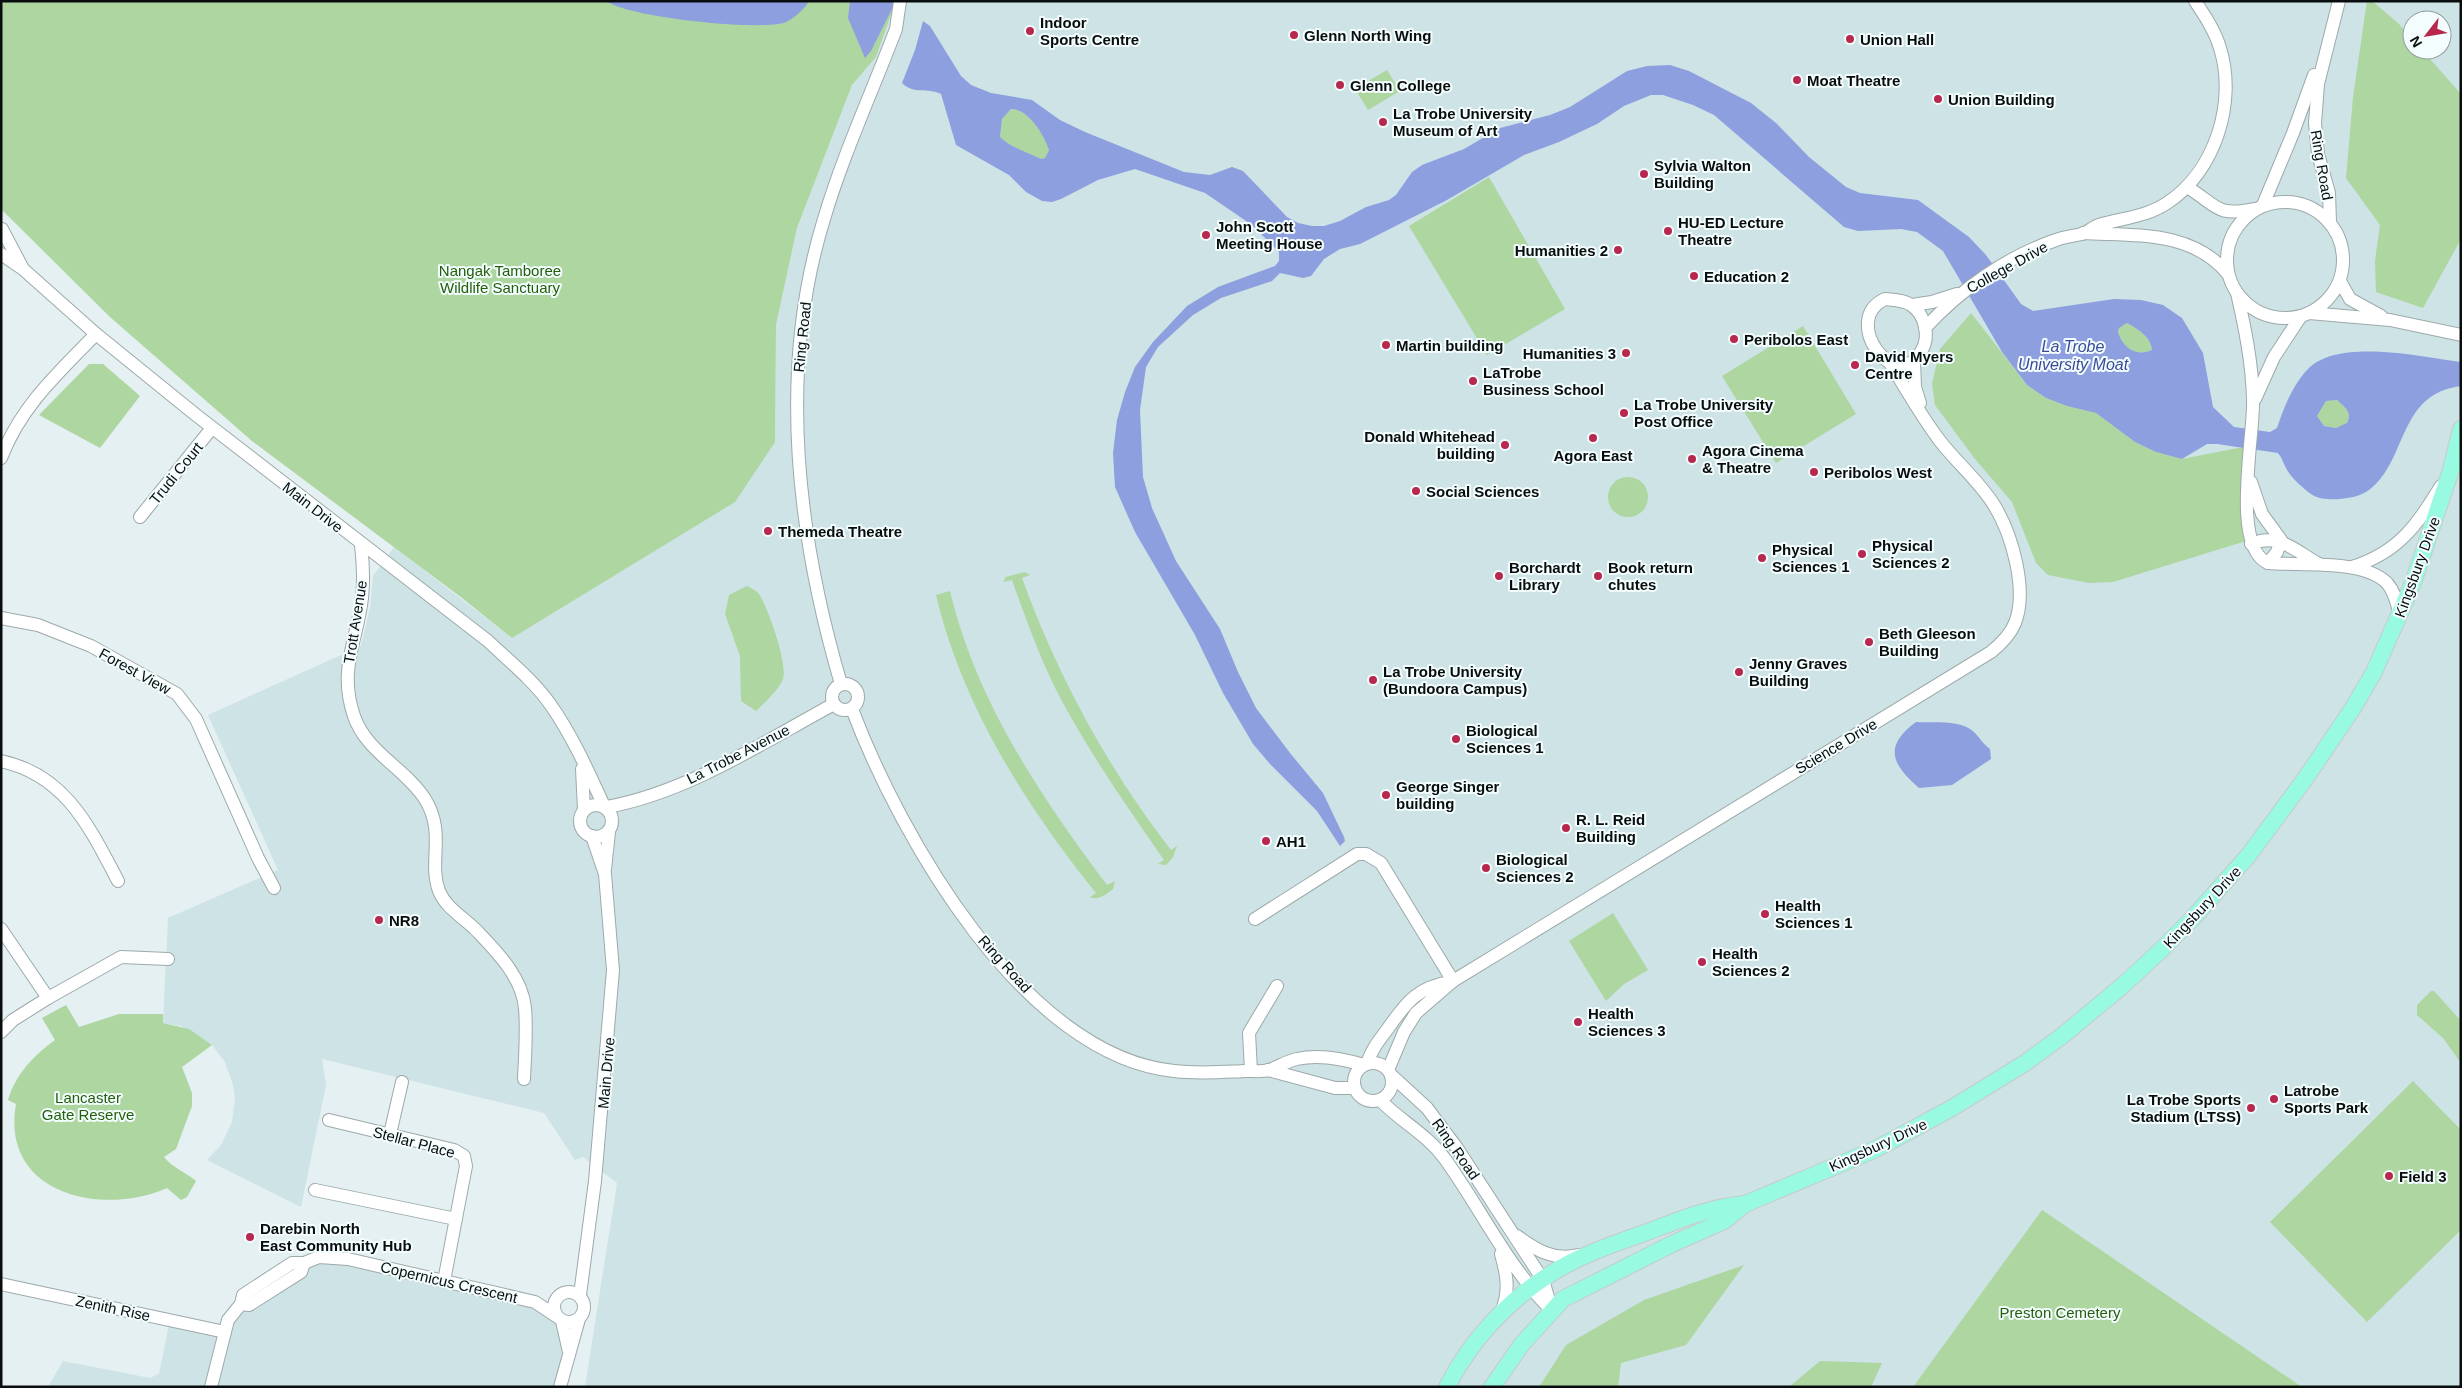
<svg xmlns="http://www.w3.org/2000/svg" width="2462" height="1388" viewBox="0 0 2462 1388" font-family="Helvetica,sans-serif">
  <rect width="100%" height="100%" fill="#e4f0f2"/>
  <g fill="#cee3e5" fill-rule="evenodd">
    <path d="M896,1H2461V1387H2302L2042,1211L1913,1387H585L617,1183L583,1157L575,1160L544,1113L322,1059L326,1085L301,1207L207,1160L221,1145L232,1122L235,1099L233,1085L225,1062L212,1045L181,1026L163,1023L168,918L278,870L208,715L361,646L370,608L373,576L394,547L512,638L775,442L776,325L797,228L852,85L876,57ZM2412,20H2442V50H2412Z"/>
    <path d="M324,1257L535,1302L556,1316L569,1355L560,1387H48L63,1361L150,1378L159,1374L170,1320L224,1332L228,1320Z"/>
  </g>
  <g fill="#add6a1">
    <path d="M1,1H896L876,57L852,85L797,228L776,325L775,442L735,502L512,638L462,598L252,441L110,317L1,209Z"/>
    <path d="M2367,1H2372L2398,23L2412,39V50H2422L2461,94V239L2423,308L2376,292L2375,261L2380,225L2346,178L2353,97Z"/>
    <path d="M1387,70L1400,91L1368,110L1355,89Z"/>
    <path d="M1011,109C1029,109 1044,135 1049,150L1045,158L1041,159C1028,154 1010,147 1000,137L1002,119Z"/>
    <path d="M1489,177L1565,309L1487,355L1409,226Z"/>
    <path d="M1971,313L2027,385L2046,398L2067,406L2096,413L2135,442L2156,452L2182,459L2243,447L2246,541L2113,582L2089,583L2048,575L2036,563L2012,502L1975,459L1935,405L1932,384L1940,349Z"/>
    <path d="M2127,323C2138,329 2151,337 2152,350C2136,357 2123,348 2118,332L2119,328Z"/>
    <path d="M1803,326L1856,414L1776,463L1722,376Z"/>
    <path d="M89,364H103L140,396L100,448L39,415Z"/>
    <path d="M2337,400C2346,408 2352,412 2347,424L2336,428L2324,426L2317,416L2326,401Z"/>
    <circle cx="1628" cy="497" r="20"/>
    <path d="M1025,572L1030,575L1022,578C1057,675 1108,769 1171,850L1177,846L1173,857L1166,865L1158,864L1164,860C1128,808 1093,758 1063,703C1042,664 1027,622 1012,580L1003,582L1006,577Z"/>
    <path d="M747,586C751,588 757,591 759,594C768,607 788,665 783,679C778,691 765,702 756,711L741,701L740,656L725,614L729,595Z"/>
    <path d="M950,591C976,701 1041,797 1107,885L1115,881L1113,889C1107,894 1098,901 1090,897L1096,893C1026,806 962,705 936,595Z"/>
    <path d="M1613,913L1648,970L1624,984L1606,1001L1569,941Z"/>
    <path d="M2431,991H2434L2461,1021V1063L2443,1038L2417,1015V1005Z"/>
    <path d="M66,1005L79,1027L119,1014H163V1023L189,1029L212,1045L182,1067L192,1093V1106L176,1149L164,1157C173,1168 185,1172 196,1181L187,1197L181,1200L167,1188C102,1217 0,1194 16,1104L8,1100C16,1074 33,1056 55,1040L42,1018Z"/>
    <path d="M2413,1081L2461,1130V1230L2367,1322L2270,1222Z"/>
    <path d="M2042,1210L2302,1387H1913Z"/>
    <path d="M1744,1265L1686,1345L1621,1363L1618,1387H1539L1566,1345L1644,1300Z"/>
    <path d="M1820,1361L1882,1363L1871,1387H1789Z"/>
  </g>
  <g fill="#8d9fdf" fill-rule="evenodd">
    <path d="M607,1H809C805,9 794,18 786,22C765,32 624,17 607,1Z"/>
    <path d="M850,1H896L871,51L865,58L848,18Z"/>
    <path d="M923,21L930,26L961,76L971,85L991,93L1032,100L1060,120L1085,132L1184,172L1210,175L1232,167L1243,171L1287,217L1298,223L1312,226H1324L1340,221L1366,207L1389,200L1396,195L1412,172L1422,165L1464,149L1500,128L1550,115L1570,107L1627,71L1647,66L1670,65L1689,71L1751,103L1776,123L1809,157L1846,187L1860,193L1918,200L1969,237L1986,255L2021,304L2033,311L2114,299L2141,300L2163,305L2182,318L2203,353L2213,407L2234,427L2270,432L2277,428C2284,407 2293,384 2309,368C2340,338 2422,357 2461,362V386C2397,394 2408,461 2369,490C2361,496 2350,498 2340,499C2332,500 2317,499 2311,494C2303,488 2294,480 2289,473C2284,466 2283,459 2278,453L2217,444H2207L2182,459L2156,452L2135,442L2096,413L2067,406L2046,398L2027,385L2002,352L1943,251L1917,232L1901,229L1858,231L1844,227L1714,115L1693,105L1663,95H1651L1624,106L1597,124L1559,142L1524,155L1447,200L1360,244L1340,249L1324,259L1311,276L1303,278L1280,273L1272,281L1221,298L1193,315L1158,347L1146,367L1140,410L1143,477L1152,508L1176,561L1220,629L1238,672L1256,708L1290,753L1323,793L1344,837L1345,841L1340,846L1317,811L1270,764L1253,744L1223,693L1195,635L1135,532L1115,487L1113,453L1117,420L1125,392L1135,367L1153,342L1187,306L1218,287L1275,266L1279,261V252L1252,225L1205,193L1135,169L1098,180L1061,199L1052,202L1042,201L1026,192L1009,175L956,145L941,94C927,87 914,95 902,83L915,50ZM1011,109C1029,109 1044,135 1049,150L1045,158L1041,159C1028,153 1010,147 1000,137L1002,119ZM2127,323C2138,329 2151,337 2152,350C2136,357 2123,348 2118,332L2119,328ZM2337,400C2346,408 2352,412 2347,423L2336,428L2324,426L2317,416L2326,401Z"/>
    <path d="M1916,722C1932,723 1961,719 1974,732C1980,738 1983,744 1990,749L1991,759L1952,785L1919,788C1893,765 1882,747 1916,722Z"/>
  </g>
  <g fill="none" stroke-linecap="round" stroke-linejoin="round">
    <defs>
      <g id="minor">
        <path d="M2187,187C2218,206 2216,217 2254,209"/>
        <circle cx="2285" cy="260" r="58"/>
        <path d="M2263,205L2293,133L2314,75"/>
        <path d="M2330,222L2329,193L2318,154L2315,123L2318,84L2339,1"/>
        <path d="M2,229L22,267"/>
        <path d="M2083,233C2135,236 2192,230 2228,274"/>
        <path d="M1,254L23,269L96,334L196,415L488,641C509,661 533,680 550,704C572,735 588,771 604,806"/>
        <path d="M2340,281L2350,299L2381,316"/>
        <path d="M2237,293C2245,328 2252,362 2253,399C2255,432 2230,547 2268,563C2300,566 2363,559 2387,583C2395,592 2397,604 2400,615"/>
        <path d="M1885,299C1894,300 1904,300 1911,305C1925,314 1930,336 1922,350C1897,398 1839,320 1885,299Z"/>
        <path d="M1912,305L1932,302L1957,294"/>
        <path d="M2309,313L2390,320L2461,335"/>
        <path d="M1925,328C1960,290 2006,257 2056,240C2064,237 2073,236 2082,234C2088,232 2093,227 2099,225C2122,218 2146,217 2167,203C2215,172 2237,102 2220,48C2215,31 2205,16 2195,1"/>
        <path d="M1914,361L1915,387L1920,403"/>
        <path d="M2255,399L2274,357L2301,316"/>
        <path d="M1,458C21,406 58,373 96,334"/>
        <path d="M2251,482L2262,514L2281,540L2277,552L2268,563"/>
        <path d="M140,517L212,428"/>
        <path d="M2251,544C2279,532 2295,551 2319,564"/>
        <path d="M361,545C363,562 364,580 362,598C357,642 338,669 354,716C366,752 405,768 425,799C446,833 428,861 439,891C446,908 463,917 475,929C495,950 522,976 525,1008C527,1031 525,1056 524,1079"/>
        <path d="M2352,567C2399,552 2416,526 2441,486"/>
        <path d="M1,618L38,625L91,646L177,694L196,719L258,858L274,888"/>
        <circle cx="845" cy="697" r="13"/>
        <path d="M841,684C797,534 777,371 824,219C843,155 872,92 896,29L900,1"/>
        <path d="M852,709C900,836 1024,1056 1174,1071C1199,1074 1222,1072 1246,1071C1253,1071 1262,1072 1269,1070C1278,1067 1287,1061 1297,1059C1318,1054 1344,1059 1364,1065"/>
        <path d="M1,761C66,775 90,828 118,881"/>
        <path d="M582,769L584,809"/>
        <circle cx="596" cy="821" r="16"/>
        <path d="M607,807C688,792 762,743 834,704"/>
        <path d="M605,869L609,832"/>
        <path d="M1255,919L1357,854H1366L1381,863L1453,981"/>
        <path d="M1,929L48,998"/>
        <path d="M1,1032L13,1020L48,998L121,957L168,959"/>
        <path d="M1367,1063C1374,1045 1379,1041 1389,1027C1407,1001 1419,987 1450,982"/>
        <circle cx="1373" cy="1082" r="19"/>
        <path d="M1268,1070L1335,1088H1355"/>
        <path d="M1388,1070L1404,1032L1416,1013L1453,981L1991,652C2001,644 2010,635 2015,623C2028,590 2012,534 1994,505C1979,481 1957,463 1940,441C1921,416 1906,389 1890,363"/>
        <path d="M1251,1071L1249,1033L1277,986"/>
        <path d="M1391,1075L1427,1108L1457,1148L1543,1280L1552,1311"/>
        <path d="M1380,1100C1400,1121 1427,1134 1445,1159C1481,1209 1506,1264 1550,1309"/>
        <path d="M329,1120L454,1150L464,1156L466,1166L444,1281"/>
        <path d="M390,1134L402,1082"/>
        <path d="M315,1190L456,1219"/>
        <path d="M1517,1236C1536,1250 1554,1261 1578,1255"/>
        <path d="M1501,1254C1507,1275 1510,1292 1501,1312"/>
        <path d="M1,1284L225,1332"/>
        <circle cx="569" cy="1307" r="15"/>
        <path d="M580,1295L595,1181L613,970L605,874L592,836"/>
        <path d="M241,1304L249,1305L301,1272L304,1263"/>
        <path d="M562,1321L569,1352"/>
        <path d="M211,1387L228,1320L241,1304L243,1295L292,1263H304L319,1257L348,1259L535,1302L556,1316"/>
        <path d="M560,1387L579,1319"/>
      </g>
      <g id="major">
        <path d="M1447,1387C1470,1341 1508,1300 1552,1273C1582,1254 1617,1243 1650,1231C1681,1219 1711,1207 1745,1204"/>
        <path d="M1492,1387L1522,1344L1563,1299L1672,1244L1724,1221L1745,1204L1876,1149L1952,1108L2025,1063L2062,1036L2121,987L2159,952L2192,919L2248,856L2305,779L2353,708L2374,672L2413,583L2451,470L2461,429"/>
      </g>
    </defs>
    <use href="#minor" stroke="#9da9aa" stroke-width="14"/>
    <use href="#major" stroke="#c9caca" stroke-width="18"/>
    <use href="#minor" stroke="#fff" stroke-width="12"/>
    <use href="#major" stroke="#98fae0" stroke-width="16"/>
  </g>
  <g fill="#b8274d" stroke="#f3fdfe" stroke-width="2">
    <circle cx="1030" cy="31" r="5"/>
    <circle cx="1294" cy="35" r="5"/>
    <circle cx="1850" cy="39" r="5"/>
    <circle cx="1797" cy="80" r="5"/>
    <circle cx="1340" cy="85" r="5"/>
    <circle cx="1938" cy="99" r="5"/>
    <circle cx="1383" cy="122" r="5"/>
    <circle cx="1644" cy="174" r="5"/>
    <circle cx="1668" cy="231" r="5"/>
    <circle cx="1206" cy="235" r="5"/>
    <circle cx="1618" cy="250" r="5"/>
    <circle cx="1694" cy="276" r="5"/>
    <circle cx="1734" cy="339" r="5"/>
    <circle cx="1386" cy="345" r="5"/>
    <circle cx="1626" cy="353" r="5"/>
    <circle cx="1855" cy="365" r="5"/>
    <circle cx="1473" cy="381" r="5"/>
    <circle cx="1624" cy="413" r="5"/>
    <circle cx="1593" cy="438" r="5"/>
    <circle cx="1505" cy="445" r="5"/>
    <circle cx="1692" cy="459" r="5"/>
    <circle cx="1814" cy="472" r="5"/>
    <circle cx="1416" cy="491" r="5"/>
    <circle cx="768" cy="531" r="5"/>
    <circle cx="1862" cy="554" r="5"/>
    <circle cx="1762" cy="558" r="5"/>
    <circle cx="1499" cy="576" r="5"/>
    <circle cx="1598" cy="576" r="5"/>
    <circle cx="1869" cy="642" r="5"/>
    <circle cx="1739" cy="672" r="5"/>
    <circle cx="1373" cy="680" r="5"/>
    <circle cx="1456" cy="739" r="5"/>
    <circle cx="1386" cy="795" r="5"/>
    <circle cx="1566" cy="828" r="5"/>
    <circle cx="1266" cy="841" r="5"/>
    <circle cx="1486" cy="868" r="5"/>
    <circle cx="1765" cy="914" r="5"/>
    <circle cx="379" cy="920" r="5"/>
    <circle cx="1702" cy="962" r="5"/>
    <circle cx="1578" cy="1022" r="5"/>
    <circle cx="2274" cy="1099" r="5"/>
    <circle cx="2251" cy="1108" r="5"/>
    <circle cx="2389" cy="1176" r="5"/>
    <circle cx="250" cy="1237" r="5"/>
  </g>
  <g text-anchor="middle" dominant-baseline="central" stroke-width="4" stroke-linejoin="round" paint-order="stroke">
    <g font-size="15" font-weight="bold" fill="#090d0e" stroke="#f3fdfe" text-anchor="start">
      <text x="1040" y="22">Indoor<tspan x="1040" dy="17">Sports Centre</tspan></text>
      <text x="1304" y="35">Glenn North Wing</text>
      <text x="1860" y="39">Union Hall</text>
      <text x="1807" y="80">Moat Theatre</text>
      <text x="1350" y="85">Glenn College</text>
      <text x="1948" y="99">Union Building</text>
      <text x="1393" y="113">La Trobe University<tspan x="1393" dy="17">Museum of Art</tspan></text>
      <text x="1654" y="165">Sylvia Walton<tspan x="1654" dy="17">Building</tspan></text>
      <text x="1678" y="222">HU-ED Lecture<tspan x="1678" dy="17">Theatre</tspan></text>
      <text x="1216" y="226">John Scott<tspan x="1216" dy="17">Meeting House</tspan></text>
      <text x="1608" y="250" text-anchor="end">Humanities 2</text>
      <text x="1704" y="276">Education 2</text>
      <text x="1744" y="339">Peribolos East</text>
      <text x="1396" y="345">Martin building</text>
      <text x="1616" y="353" text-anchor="end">Humanities 3</text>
      <text x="1865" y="356">David Myers<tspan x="1865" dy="17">Centre</tspan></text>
      <text x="1483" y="372">LaTrobe<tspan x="1483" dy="17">Business School</tspan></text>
      <text x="1634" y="404">La Trobe University<tspan x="1634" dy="17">Post Office</tspan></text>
      <text x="1495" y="436" text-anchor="end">Donald Whitehead<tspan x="1495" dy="17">building</tspan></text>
      <text x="1702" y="450">Agora Cinema<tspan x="1702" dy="17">&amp; Theatre</tspan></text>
      <text x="1593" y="455" text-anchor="middle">Agora East</text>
      <text x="1824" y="472">Peribolos West</text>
      <text x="1426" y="491">Social Sciences</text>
      <text x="778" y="531">Themeda Theatre</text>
      <text x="1872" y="545">Physical<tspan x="1872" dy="17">Sciences 2</tspan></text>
      <text x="1772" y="549">Physical<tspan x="1772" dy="17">Sciences 1</tspan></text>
      <text x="1509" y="567">Borchardt<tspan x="1509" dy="17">Library</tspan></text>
      <text x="1608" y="567">Book return<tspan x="1608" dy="17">chutes</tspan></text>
      <text x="1879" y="633">Beth Gleeson<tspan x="1879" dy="17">Building</tspan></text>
      <text x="1749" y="663">Jenny Graves<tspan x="1749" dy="17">Building</tspan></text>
      <text x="1383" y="671">La Trobe University<tspan x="1383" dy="17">(Bundoora Campus)</tspan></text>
      <text x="1466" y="730">Biological<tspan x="1466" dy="17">Sciences 1</tspan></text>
      <text x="1396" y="786">George Singer<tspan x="1396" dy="17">building</tspan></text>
      <text x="1576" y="819">R. L. Reid<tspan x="1576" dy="17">Building</tspan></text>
      <text x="1276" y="841">AH1</text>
      <text x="1496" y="859">Biological<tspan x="1496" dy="17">Sciences 2</tspan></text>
      <text x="1775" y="905">Health<tspan x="1775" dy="17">Sciences 1</tspan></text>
      <text x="389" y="920">NR8</text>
      <text x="1712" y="953">Health<tspan x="1712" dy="17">Sciences 2</tspan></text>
      <text x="1588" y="1013">Health<tspan x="1588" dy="17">Sciences 3</tspan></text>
      <text x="2284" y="1090">Latrobe<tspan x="2284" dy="17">Sports Park</tspan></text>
      <text x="2241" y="1099" text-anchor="end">La Trobe Sports<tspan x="2241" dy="17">Stadium (LTSS)</tspan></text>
      <text x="2399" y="1176">Field 3</text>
      <text x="260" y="1228">Darebin North<tspan x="260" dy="17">East Community Hub</tspan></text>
    </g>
    <g font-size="15" fill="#090d0e" stroke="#f3fdfe">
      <text transform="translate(2322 165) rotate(80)">Ring Road</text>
      <text transform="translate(2007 267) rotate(-29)">College Drive</text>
      <text transform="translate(802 337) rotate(-84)">Ring Road</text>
      <text transform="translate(176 473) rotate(-51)">Trudi Court</text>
      <text transform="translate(313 507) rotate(38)">Main Drive</text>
      <text transform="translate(2417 567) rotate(-70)">Kingsbury Drive</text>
      <text transform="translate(355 622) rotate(-81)">Trott Avenue</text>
      <text transform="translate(135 671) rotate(29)">Forest View</text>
      <text transform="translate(1836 746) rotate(-31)">Science Drive</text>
      <text transform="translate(738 754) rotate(-27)">La Trobe Avenue</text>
      <text transform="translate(2202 907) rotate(-47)">Kingsbury Drive</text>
      <text transform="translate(1005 964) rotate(48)">Ring Road</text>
      <text transform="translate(606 1073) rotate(-85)">Main Drive</text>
      <text transform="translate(414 1142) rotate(15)">Stellar Place</text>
      <text transform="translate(1878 1145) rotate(-25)">Kingsbury Drive</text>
      <text transform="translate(1456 1149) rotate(55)">Ring Road</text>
      <text transform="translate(449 1282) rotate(13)">Copernicus Crescent</text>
      <text transform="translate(113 1308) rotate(12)">Zenith Rise</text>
    </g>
    <g font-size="15" fill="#235e0a" stroke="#f3fdfe">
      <text x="500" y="270">Nangak Tamboree<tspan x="500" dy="17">Wildlife Sanctuary</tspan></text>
      <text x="88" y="1097">Lancaster<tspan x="88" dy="17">Gate Reserve</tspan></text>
      <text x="2060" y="1312">Preston Cemetery</text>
    </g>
    <g font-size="16" font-style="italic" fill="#3c4b98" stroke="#f3fdfe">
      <text x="2073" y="346">La Trobe<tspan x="2073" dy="18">University Moat</tspan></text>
    </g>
  </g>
  <rect width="2462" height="1388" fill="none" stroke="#090d0e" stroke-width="5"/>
  <g transform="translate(2427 35) rotate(239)"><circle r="24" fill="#f3fdfe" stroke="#959d9e"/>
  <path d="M0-4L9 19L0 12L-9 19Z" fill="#b8274d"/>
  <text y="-8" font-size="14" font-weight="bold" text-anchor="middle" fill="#090d0e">N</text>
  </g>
</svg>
